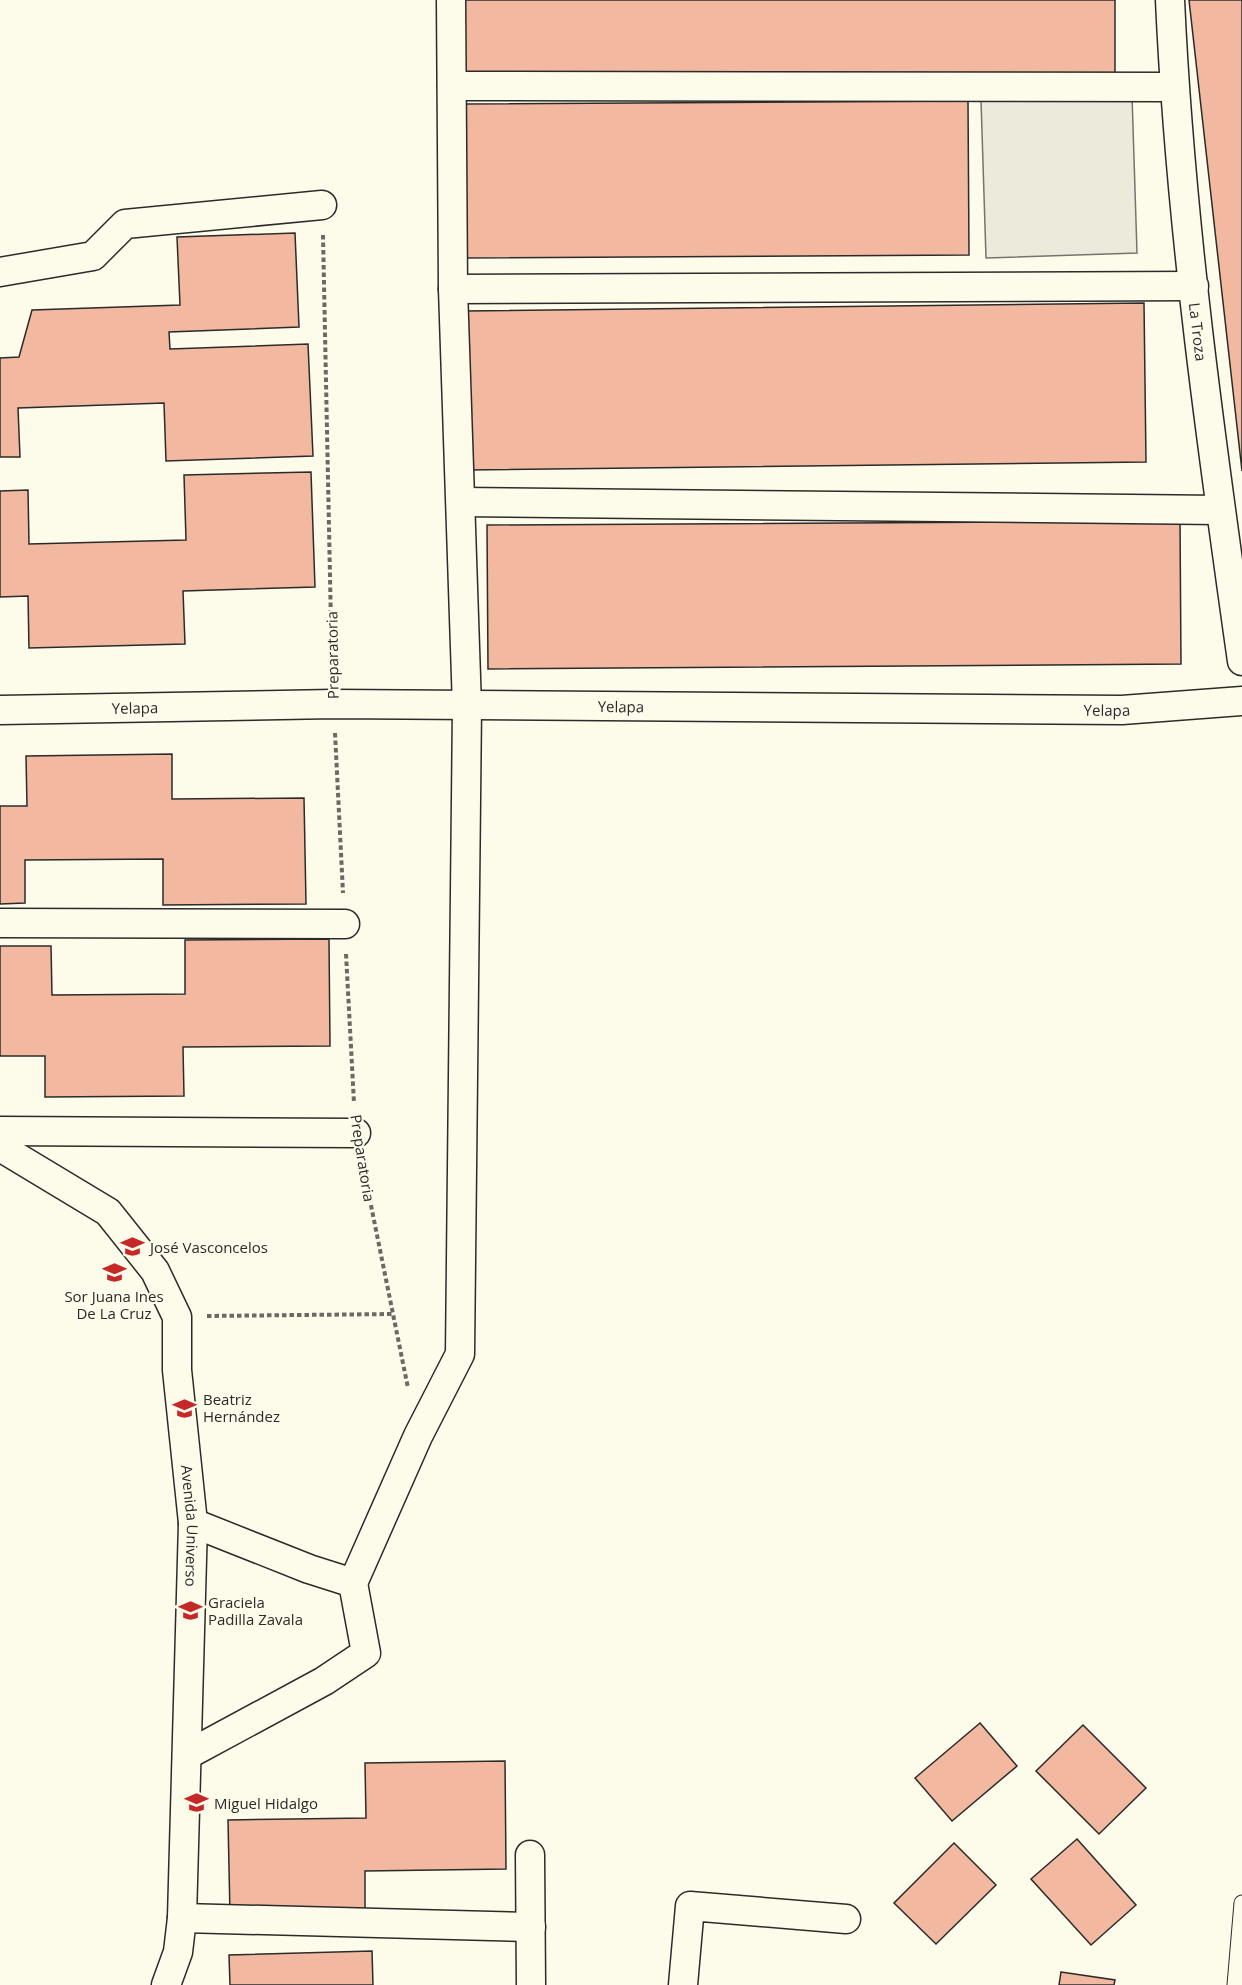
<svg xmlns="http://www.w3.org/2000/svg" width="1242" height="1985" viewBox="0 0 1242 1985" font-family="'Open Sans',sans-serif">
  <rect width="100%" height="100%" fill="#fdfbea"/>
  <path fill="#ecebdb" stroke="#74746e" stroke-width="1.5" d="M1132,95L1137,253L986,258L981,100Z"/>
  <g fill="#f2b8a0" stroke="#2b2b2b" stroke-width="1.5">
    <path d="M464,0H1115V76L463,72Z"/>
    <path d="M1189,0H1242V471Z"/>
    <path d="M968,101L969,255L458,258L457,104Z"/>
    <path d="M295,233L299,327L169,332L170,349L308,344L313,456L166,461L164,403L18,408L20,457H0V358L19,357L32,310L180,305L177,237Z"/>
    <path d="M1144,303L1146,462L466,470L464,311Z"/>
    <path d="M311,472L315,587L183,591L185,644L29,648L28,596L0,597V491L28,490L29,544L186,540L184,475Z"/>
    <path d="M1180,521L1181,664L488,669L487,525Z"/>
    <path d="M172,754V799L304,798L306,904L163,905V859L25,860V903L0,904V806H27L26,756Z"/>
    <path d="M329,939L330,1046L183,1047L184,1096L45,1097V1056H0V946H51L52,995L185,994V940Z"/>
    <path d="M980,1723L1017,1766L952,1821L915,1778Z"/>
    <path d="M1083,1725L1146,1788L1099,1834L1036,1771Z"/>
    <path d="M505,1761L506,1869L365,1871V1913L230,1915L228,1820L366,1818L365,1763Z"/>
    <path d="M1077,1839L1136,1905L1091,1945L1031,1879Z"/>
    <path d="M954,1843L996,1885L936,1944L894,1903Z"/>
    <path d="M372,1951L373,1985H230L229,1955Z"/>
    <path d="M1061,1972L1115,1980L1114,1985H1059Z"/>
  </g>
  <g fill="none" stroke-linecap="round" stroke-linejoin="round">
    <defs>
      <path id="lane" d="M1235,1985L1242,1903"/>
      <g id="street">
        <path id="s1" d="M1170,0C1180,221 1211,442 1242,661"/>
        <path d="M452,86L1174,87"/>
        <path d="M0,272L93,256L125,224L322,205"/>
        <path d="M453,289L1194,286"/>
        <path d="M461,502L1220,510"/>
        <path id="s2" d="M0,710L333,704L1122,710L1242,701"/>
        <path d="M0,923L345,924"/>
        <path d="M0,1131L356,1133"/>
        <path id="s3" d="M0,1147L108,1212L155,1271L177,1317V1370L193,1523L182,1918L178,1952L166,1985"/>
        <path d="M193,1523L309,1569L353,1583L418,1436L460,1354L467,707L453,289L451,0"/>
        <path d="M187,1755L324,1681L366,1653L353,1583"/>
        <path d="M530,1855L531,1985"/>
        <path d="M182,1918L531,1927"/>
        <path d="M683,1985L690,1906L846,1919"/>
      </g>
    </defs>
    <use href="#lane" stroke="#2b2b2b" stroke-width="17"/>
    <use href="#street" stroke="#2b2b2b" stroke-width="31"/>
    <g stroke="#6a6964" stroke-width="4" stroke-dasharray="4.5 3" stroke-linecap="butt">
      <path d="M323,235L332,674"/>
      <path d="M335,733L343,893"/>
      <path d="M346,954L354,1103"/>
      <path d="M362,1161L408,1388"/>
      <path d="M207,1316L393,1314"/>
    </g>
    <use href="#lane" stroke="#fdfbea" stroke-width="15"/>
    <use href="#street" stroke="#fdfbea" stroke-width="28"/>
  </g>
  <defs>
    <symbol id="school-bare" viewBox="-9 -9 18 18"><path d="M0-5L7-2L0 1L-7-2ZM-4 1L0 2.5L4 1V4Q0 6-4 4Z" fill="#c62828" stroke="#fdfbea" stroke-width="2.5" paint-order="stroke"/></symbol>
  </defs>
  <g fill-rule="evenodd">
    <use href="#school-bare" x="116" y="1230" width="33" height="33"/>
    <use href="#school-bare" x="98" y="1256" width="33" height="33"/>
    <use href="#school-bare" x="168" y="1392" width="33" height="33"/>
    <use href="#school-bare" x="174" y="1594" width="33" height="33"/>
    <use href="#school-bare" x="180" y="1786" width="33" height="33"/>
  </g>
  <g text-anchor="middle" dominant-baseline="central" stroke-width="4.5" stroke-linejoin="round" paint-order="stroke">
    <g font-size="15" fill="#2b2b2b" stroke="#fdfbea">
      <text stroke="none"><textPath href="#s1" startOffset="333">La Troza</textPath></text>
      <text transform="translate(332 655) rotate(-91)">Preparatoria</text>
      <text stroke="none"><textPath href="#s2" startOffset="135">Yelapa</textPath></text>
      <text stroke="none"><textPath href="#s2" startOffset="621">Yelapa</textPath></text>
      <text stroke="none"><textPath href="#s2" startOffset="1107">Yelapa</textPath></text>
      <text transform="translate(363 1158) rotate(81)">Preparatoria</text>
      <text stroke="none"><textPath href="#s3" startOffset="462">Avenida Universo</textPath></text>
    </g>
    <g font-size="15" fill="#2b2b2b" stroke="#fdfbea" text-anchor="start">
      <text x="150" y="1247">José Vasconcelos</text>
      <text x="114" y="1296" text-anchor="middle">Sor Juana Ines<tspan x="114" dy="17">De La Cruz</tspan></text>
      <text x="203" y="1399">Beatriz<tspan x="203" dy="17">Hernández</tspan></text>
      <text x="208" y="1602">Graciela<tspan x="208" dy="17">Padilla Zavala</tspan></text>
      <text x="214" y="1803">Miguel Hidalgo</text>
    </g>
  </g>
</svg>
